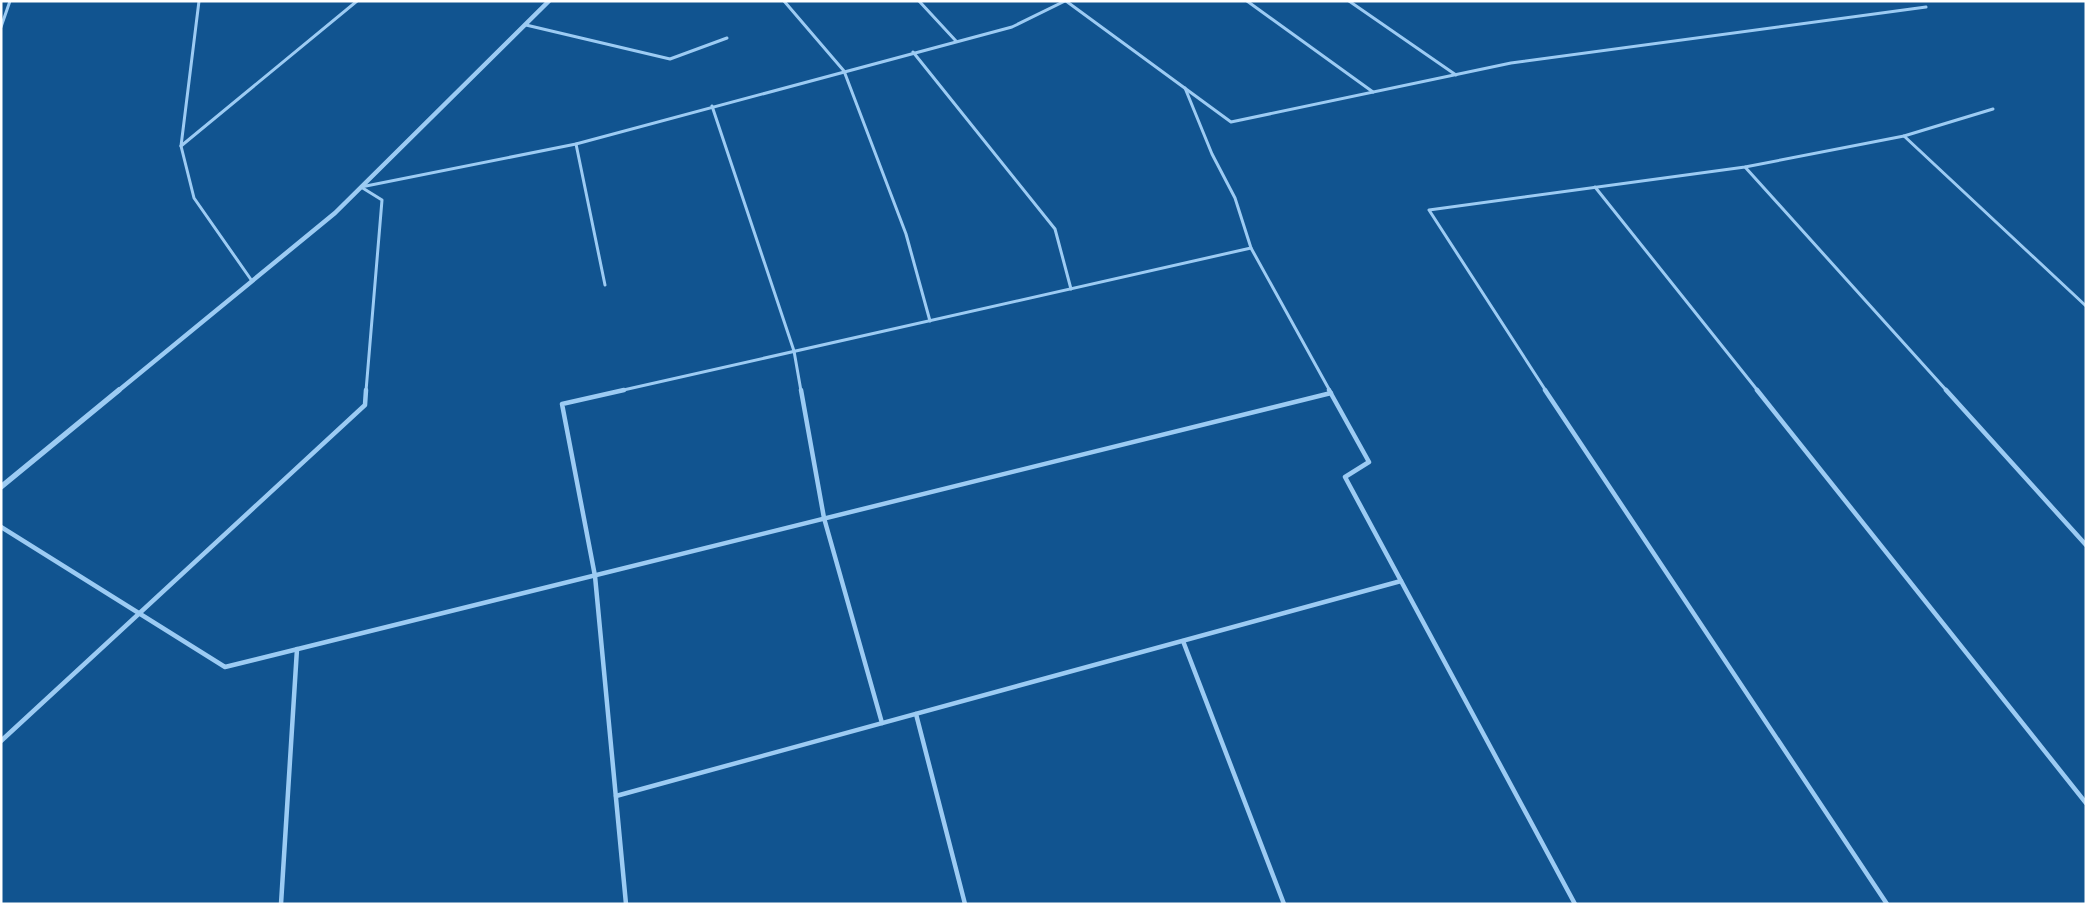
<svg xmlns="http://www.w3.org/2000/svg" width="2087" height="905" viewBox="0 0 2087 905" font-family="'Space Grotesk',sans-serif">
  <rect width="100%" height="100%" fill="#115490"/>
  <g fill="none" stroke-linecap="round" stroke-linejoin="round">
    <g stroke="#9ccbf3" stroke-width="3">
      <path d="M199,1L181,146L194,198L252,281"/>
      <path d="M784,1L844,71L906,234L930,321"/>
      <path d="M919,1L956,41"/>
      <path d="M1066,1L1231,122L1511,63L1926,7"/>
      <path d="M1247,1L1373,92"/>
      <path d="M1349,1L1456,75"/>
      <path d="M526,25L670,59L727,38"/>
      <path d="M1,27L10,1"/>
      <path d="M913,52L1055,229L1071,289"/>
      <path d="M1185,88L1212,154L1235,198L1251,248L1330,391"/>
      <path d="M712,106L794,351L801,391"/>
      <path d="M1904,136L1993,109"/>
      <path d="M576,144L605,285"/>
      <path d="M181,146L357,1"/>
      <path d="M1745,167L1947,391"/>
      <path d="M361,187L576,144L1012,27L1065,1"/>
      <path d="M361,187L382,200L366,391"/>
      <path d="M1595,187L1758,391"/>
      <path d="M619,391L1251,248"/>
      <path d="M1546,391L1429,210L1745,167L1904,136L2086,306"/>
    </g>
    <g stroke="#9ccbf3" stroke-width="4.5">
      <path d="M624,390L562,404L595,576L626,904"/>
      <path d="M801,390L824,518L882,723"/>
      <path d="M1329,390L1369,462L1345,477L1575,904"/>
      <path d="M1545,390L1887,904"/>
      <path d="M1757,390L2086,803"/>
      <path d="M1946,390L2086,545"/>
      <path d="M1,527L225,667L1331,393"/>
      <path d="M1183,641L1284,904"/>
      <path d="M916,714L965,904"/>
      <path d="M1,741L365,405L366,390"/>
      <path d="M616,796L1401,581"/>
      <path d="M281,904L297,649"/>
    </g>
    <path stroke="#9ccbf3" stroke-width="4.5" d="M118,391L335,213L549,1"/>
    <path stroke="#9ccbf3" stroke-width="5.5" d="M1,487L119,390"/>
  </g>
  <rect width="2087" height="905" fill="none" stroke="#ffffff" stroke-width="5"/>
</svg>
